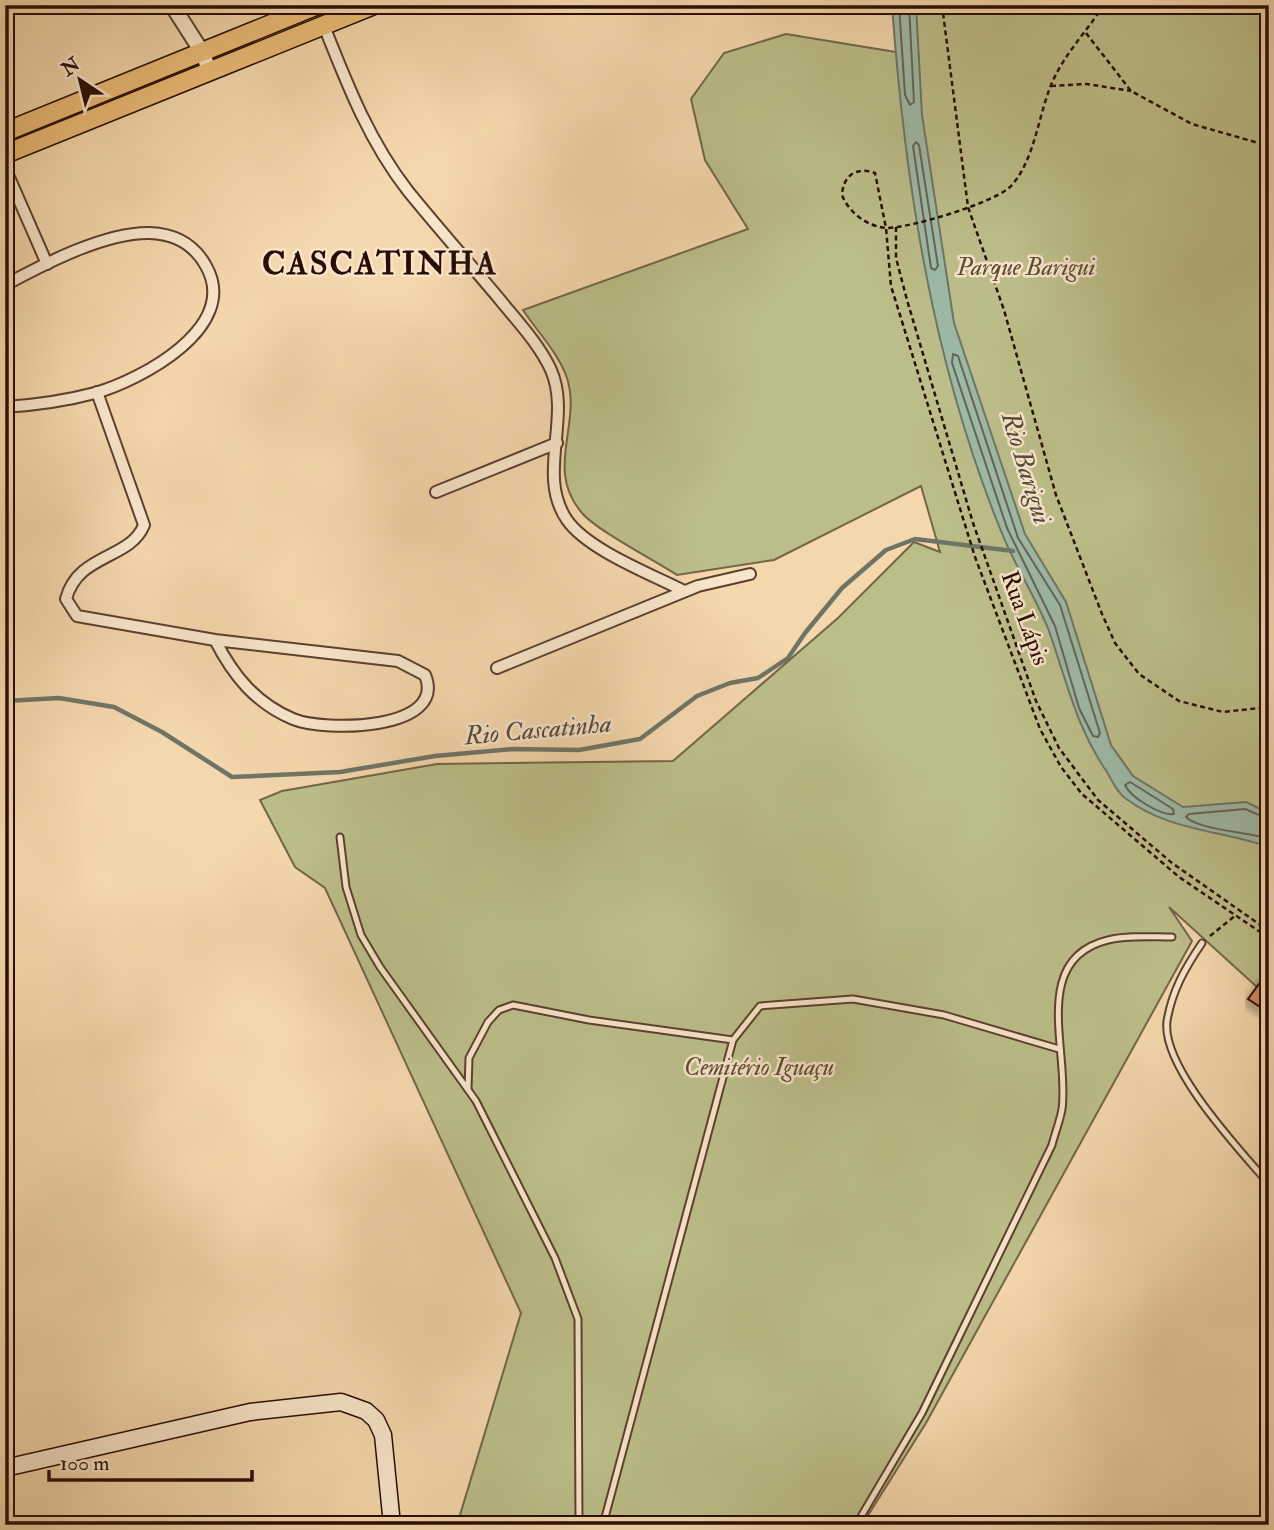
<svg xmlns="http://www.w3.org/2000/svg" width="1274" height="1530" viewBox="0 0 1274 1530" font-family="'IM FELL Double Pica',serif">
  <defs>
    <filter id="shadow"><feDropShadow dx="-5" dy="5" stdDeviation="3.5" flood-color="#0004"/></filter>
  </defs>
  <rect width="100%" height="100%" fill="#f5d7ad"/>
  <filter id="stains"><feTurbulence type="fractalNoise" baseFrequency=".00286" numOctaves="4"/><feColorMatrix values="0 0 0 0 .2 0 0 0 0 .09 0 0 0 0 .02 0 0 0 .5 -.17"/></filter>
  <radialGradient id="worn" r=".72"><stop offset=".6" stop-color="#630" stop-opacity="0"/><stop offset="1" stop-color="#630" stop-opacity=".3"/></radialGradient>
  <path fill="#bcbe8a" stroke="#726647" stroke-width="2" d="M906,5H1269V998L1169,907L1192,941L926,1423L862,1525H457L521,1313L325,888L295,867L260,800L282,791L437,764L673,761L838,618L914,542L940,552L921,486L774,560L677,575C656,561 596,530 582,513C544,469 582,425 567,378C559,354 537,331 523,310L748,229L705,160L691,99L724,53L786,34L908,54Z"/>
  <path fill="#9dbaa7" stroke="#6f7566" stroke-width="2" d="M892,5H916L922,115L954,323L1025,534L1066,602L1111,745L1133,776L1183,807L1246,802L1269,813V847C1220,830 1168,831 1125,798C1117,792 1112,781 1107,772C1076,727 1067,682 1049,631C1036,597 1014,565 1001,531C933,364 905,185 892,5Z"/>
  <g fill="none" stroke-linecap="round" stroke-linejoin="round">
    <g stroke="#636456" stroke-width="2">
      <path d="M899,5L905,95L910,105L914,102L909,5"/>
      <path d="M916,142L919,145L938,266L935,270L931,268L913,146Z"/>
      <path d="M953,354L958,356L1018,538L1060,605L1100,733L1098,737L1093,736L1079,708L1055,626L1007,528L952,363Z"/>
      <path d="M1130,782L1173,809L1174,814C1161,816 1130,797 1125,785Z"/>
      <path d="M1269,819L1245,809L1189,814L1186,817C1199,830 1248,832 1269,839"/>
    </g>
    <path stroke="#6f7566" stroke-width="4.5" d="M5,701L59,698L114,707L162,732L232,777L340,772L435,756L514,749L579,750L640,739L697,696L730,683L758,678L788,658L805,633L842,588L886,550L915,539L1013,551"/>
  </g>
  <path fill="#cd845c" stroke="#290d04" stroke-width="2" filter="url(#shadow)" d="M1269,970V1013L1248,999Z"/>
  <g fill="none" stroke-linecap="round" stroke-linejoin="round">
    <defs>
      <g id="service">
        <path d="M340,837L346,887L361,935L380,967L476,1101L555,1258L578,1319L579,1525"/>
        <path d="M1202,943C1185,968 1172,991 1167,1021C1161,1067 1240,1150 1269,1184"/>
        <path d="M468,1089L469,1058L488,1022L499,1010L513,1005L589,1020L733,1040"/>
        <path d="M578,1520L604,1522"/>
        <path d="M603,1525L733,1040L760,1006L853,999L944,1015L1059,1049"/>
        <path d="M856,1525L922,1413L1052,1145C1055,1133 1060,1121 1062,1109C1070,1053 1029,959 1108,940C1128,935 1151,937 1172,937"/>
      </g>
      <g id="minor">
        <path d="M324,26C347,84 369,141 408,191C438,228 470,264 501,301C518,322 539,344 551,370C572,418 536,475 567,520C588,550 651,574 684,591"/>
        <path d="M5,168L47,264"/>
        <path d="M5,285C44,264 105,232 150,233C175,234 194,244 206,266C241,327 141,380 95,393C65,401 35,405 5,407"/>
        <path d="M97,392L144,525C130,560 78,553 66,599L77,616L215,640L398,661L425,675C448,731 324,732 293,719C255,703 233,675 215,640"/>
        <path d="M436,492L557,443"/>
        <path d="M497,668L698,586L750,574"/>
      </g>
      <path id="tertiary" d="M172,5L202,52L210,72"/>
      <path id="secondary" d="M5,1468L250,1412L341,1402L366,1411L376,1420L383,1435L392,1525"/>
      <g id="primary">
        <path d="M5,132L318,5"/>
        <path d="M5,154L374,5"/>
      </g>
    </defs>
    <use href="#service" stroke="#5c402e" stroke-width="9"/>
    <use href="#minor" stroke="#5c402e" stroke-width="14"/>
    <use href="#tertiary" stroke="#5c402e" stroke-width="18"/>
    <use href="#secondary" stroke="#290d04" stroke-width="19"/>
    <use href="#primary" stroke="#290d04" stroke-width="21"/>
    <g stroke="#290d04" stroke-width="2.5" stroke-dasharray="5 3.5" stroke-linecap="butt">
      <path d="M942,5L968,207L1004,310L1056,495L1102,614L1115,643L1139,674L1179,701L1223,712L1269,707"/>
      <path d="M1104,5C1086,32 1063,56 1051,85C1038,117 1035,158 1012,185C998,202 910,228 887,228C868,227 849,213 842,195C843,176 856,166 875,173L886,228L891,286L975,557L1040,729L1061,767L1082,794L1179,877L1269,938"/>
      <path d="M1086,33L1131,91L1192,124L1269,146"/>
      <path d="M1051,86L1087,84L1131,91"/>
      <path d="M896,227V258L907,300L973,523L1036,701L1059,748L1098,800L1172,863L1269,931"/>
      <path d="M1210,936L1236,915"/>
    </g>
    <use href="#service" stroke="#f8e5ca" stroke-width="5"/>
    <use href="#minor" stroke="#f8e5ca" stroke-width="10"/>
    <use href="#tertiary" stroke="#f8e5ca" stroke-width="14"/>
    <use href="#secondary" stroke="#f8e5ca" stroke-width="16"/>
    <use href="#primary" stroke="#eabc76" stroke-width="18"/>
  </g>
  <g text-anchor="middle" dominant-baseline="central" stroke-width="5" stroke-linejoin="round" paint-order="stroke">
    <g font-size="24" font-style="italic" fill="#5c4b33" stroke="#f8e5ca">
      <text x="1026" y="267">Parque Barigui</text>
      <text x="759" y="1067">Cemitério Iguaçu</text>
    </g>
    <g font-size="24" fill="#290d04" stroke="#f8e5ca">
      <text transform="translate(1025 618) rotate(70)">Rua Lápis</text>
    </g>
    <g font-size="26" font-style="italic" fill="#524a3d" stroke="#f8e5ca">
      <text transform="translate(1026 468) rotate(73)">Rio Barigui</text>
      <text transform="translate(538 730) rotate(-5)">Rio Cascatinha</text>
    </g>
    <g font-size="32" font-weight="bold" letter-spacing="2" fill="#290d04" stroke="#f8e5ca">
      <text x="380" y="264">CASCATINHA</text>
    </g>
  </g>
  <rect width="1274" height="1530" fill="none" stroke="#f5d7ad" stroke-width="28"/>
  <rect x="7" y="7" width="1260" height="1516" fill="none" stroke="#290d04" stroke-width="3.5"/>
  <rect x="14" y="14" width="1246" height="1502" fill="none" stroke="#290d04" stroke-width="2"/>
  <g transform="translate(80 80) rotate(325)" stroke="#f8e5ca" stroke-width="5" paint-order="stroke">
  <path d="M0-5L12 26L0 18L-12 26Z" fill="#290d04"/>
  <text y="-10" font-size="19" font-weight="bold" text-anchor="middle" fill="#290d04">N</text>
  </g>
  <path d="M49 1470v10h203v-10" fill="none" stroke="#290d04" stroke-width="3.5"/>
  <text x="60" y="1470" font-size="21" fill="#290d04" stroke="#f8e5ca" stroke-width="5" paint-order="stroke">100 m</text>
  <rect width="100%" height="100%" filter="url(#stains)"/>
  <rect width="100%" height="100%" fill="url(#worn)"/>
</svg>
